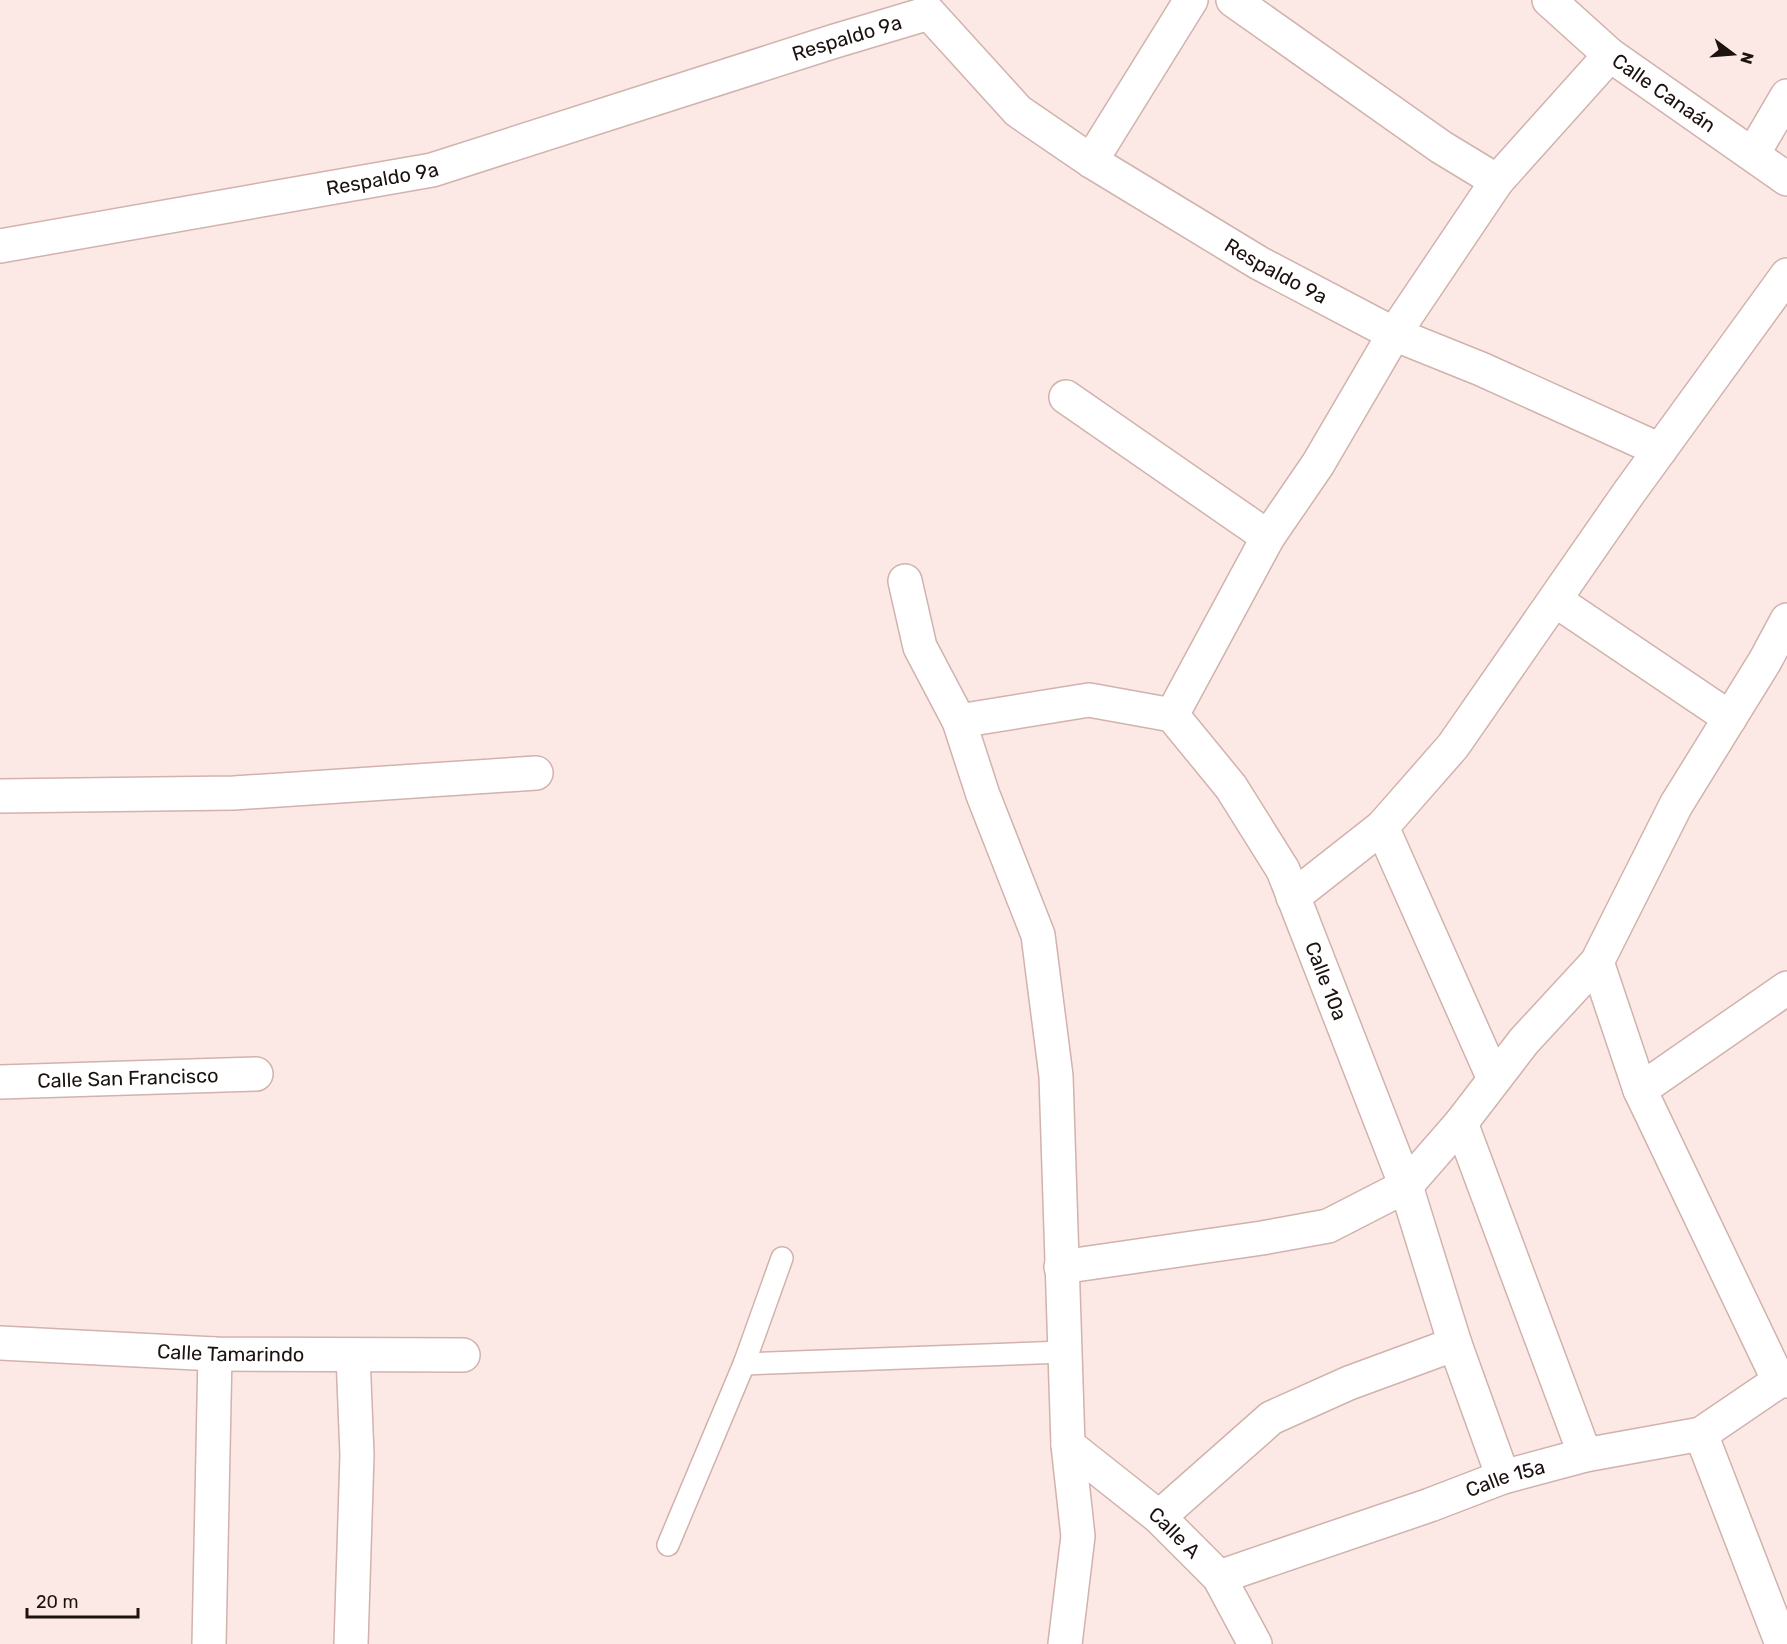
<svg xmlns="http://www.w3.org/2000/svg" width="1787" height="1644" viewBox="0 0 1787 1644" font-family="Rubik,sans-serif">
  <rect width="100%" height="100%" fill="#fce9e5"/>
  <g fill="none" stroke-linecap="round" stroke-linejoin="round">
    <defs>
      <g id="lane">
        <path d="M744,1364L1064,1352"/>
        <path d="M668,1545L744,1364L782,1258"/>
      </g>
      <g id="street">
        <path d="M1233,0L1441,147L1497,181"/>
        <path id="s1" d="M1549,0L1610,55L1787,179"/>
        <path d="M1753,154L1787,96"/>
        <path d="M1091,161L1191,0"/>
        <path id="s2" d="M0,246L432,170L835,41L929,13L1018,111L1091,161L1259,263L1394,334L1481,369L1660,450"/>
        <path d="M1066,397L1268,537"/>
        <path d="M905,581L920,647L959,721L983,795L1038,935L1056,1076L1068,1445L1078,1536L1065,1644"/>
        <path d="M1555,600L1730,718"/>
        <path d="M1172,715L1268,537L1318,464L1394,334L1497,181L1610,55"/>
        <path id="s3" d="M959,721L1089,700L1172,715L1231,787L1283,870L1406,1186L1455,1344L1503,1477"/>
        <path d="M0,796L234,793L536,773"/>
        <path d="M1382,827L1494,1079"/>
        <path d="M1293,897L1382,827L1453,746L1628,494L1787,275"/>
        <path d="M1597,962L1640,1090L1779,1381"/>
        <path id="s4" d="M0,1082L256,1074"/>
        <path d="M1640,1090L1787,988"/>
        <path d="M1461,1123L1585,1455"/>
        <path d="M1061,1267L1262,1238L1328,1226L1406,1186L1461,1123L1524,1041L1597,962L1676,805L1765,661L1787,620"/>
        <path id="s5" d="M0,1343L215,1354L463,1355"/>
        <path d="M1701,1434L1782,1644"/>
        <path id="s6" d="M1068,1445L1159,1517L1219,1577L1255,1644"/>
        <path d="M1159,1517L1271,1418L1349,1383L1455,1344"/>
        <path id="s7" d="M1219,1577L1430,1505L1503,1477L1585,1455L1701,1434L1779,1381H1787"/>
        <path d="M209,1644L215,1354"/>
        <path d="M351,1644L357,1455L353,1355"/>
      </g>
    </defs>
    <use href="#lane" stroke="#d1b2ad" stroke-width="24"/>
    <use href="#street" stroke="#d1b2ad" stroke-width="36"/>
    <use href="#lane" stroke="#fff" stroke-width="21"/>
    <use href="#street" stroke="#fff" stroke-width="33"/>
  </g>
  <g text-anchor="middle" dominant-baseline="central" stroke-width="4.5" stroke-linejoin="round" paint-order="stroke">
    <g font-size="20" fill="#1c1210" stroke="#fce9e5">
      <text stroke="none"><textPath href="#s2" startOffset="874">Respaldo 9a</textPath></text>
      <text stroke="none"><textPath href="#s1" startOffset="148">Calle Canaán</textPath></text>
      <text stroke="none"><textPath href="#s2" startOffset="388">Respaldo 9a</textPath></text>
      <text stroke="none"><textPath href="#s2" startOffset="1396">Respaldo 9a</textPath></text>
      <text stroke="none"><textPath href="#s3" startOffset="526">Calle 10a</textPath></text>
      <text stroke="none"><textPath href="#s4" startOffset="128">Calle San Francisco</textPath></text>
      <text stroke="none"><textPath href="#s5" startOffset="231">Calle Tamarindo</textPath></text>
      <text stroke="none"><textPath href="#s7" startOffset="303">Calle 15a</textPath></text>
      <text stroke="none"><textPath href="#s6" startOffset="138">Calle A</textPath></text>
    </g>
  </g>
  <g transform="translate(1733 54) rotate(106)" stroke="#fce9e5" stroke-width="4.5" paint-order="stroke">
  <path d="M0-4.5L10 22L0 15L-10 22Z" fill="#1c1210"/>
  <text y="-9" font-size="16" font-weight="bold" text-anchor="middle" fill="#1c1210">N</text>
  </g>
  <path d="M27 1608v9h111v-9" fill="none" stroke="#1c1210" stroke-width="3"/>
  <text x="36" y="1608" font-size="18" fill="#1c1210" stroke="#fce9e5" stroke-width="4.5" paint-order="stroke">20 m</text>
</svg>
